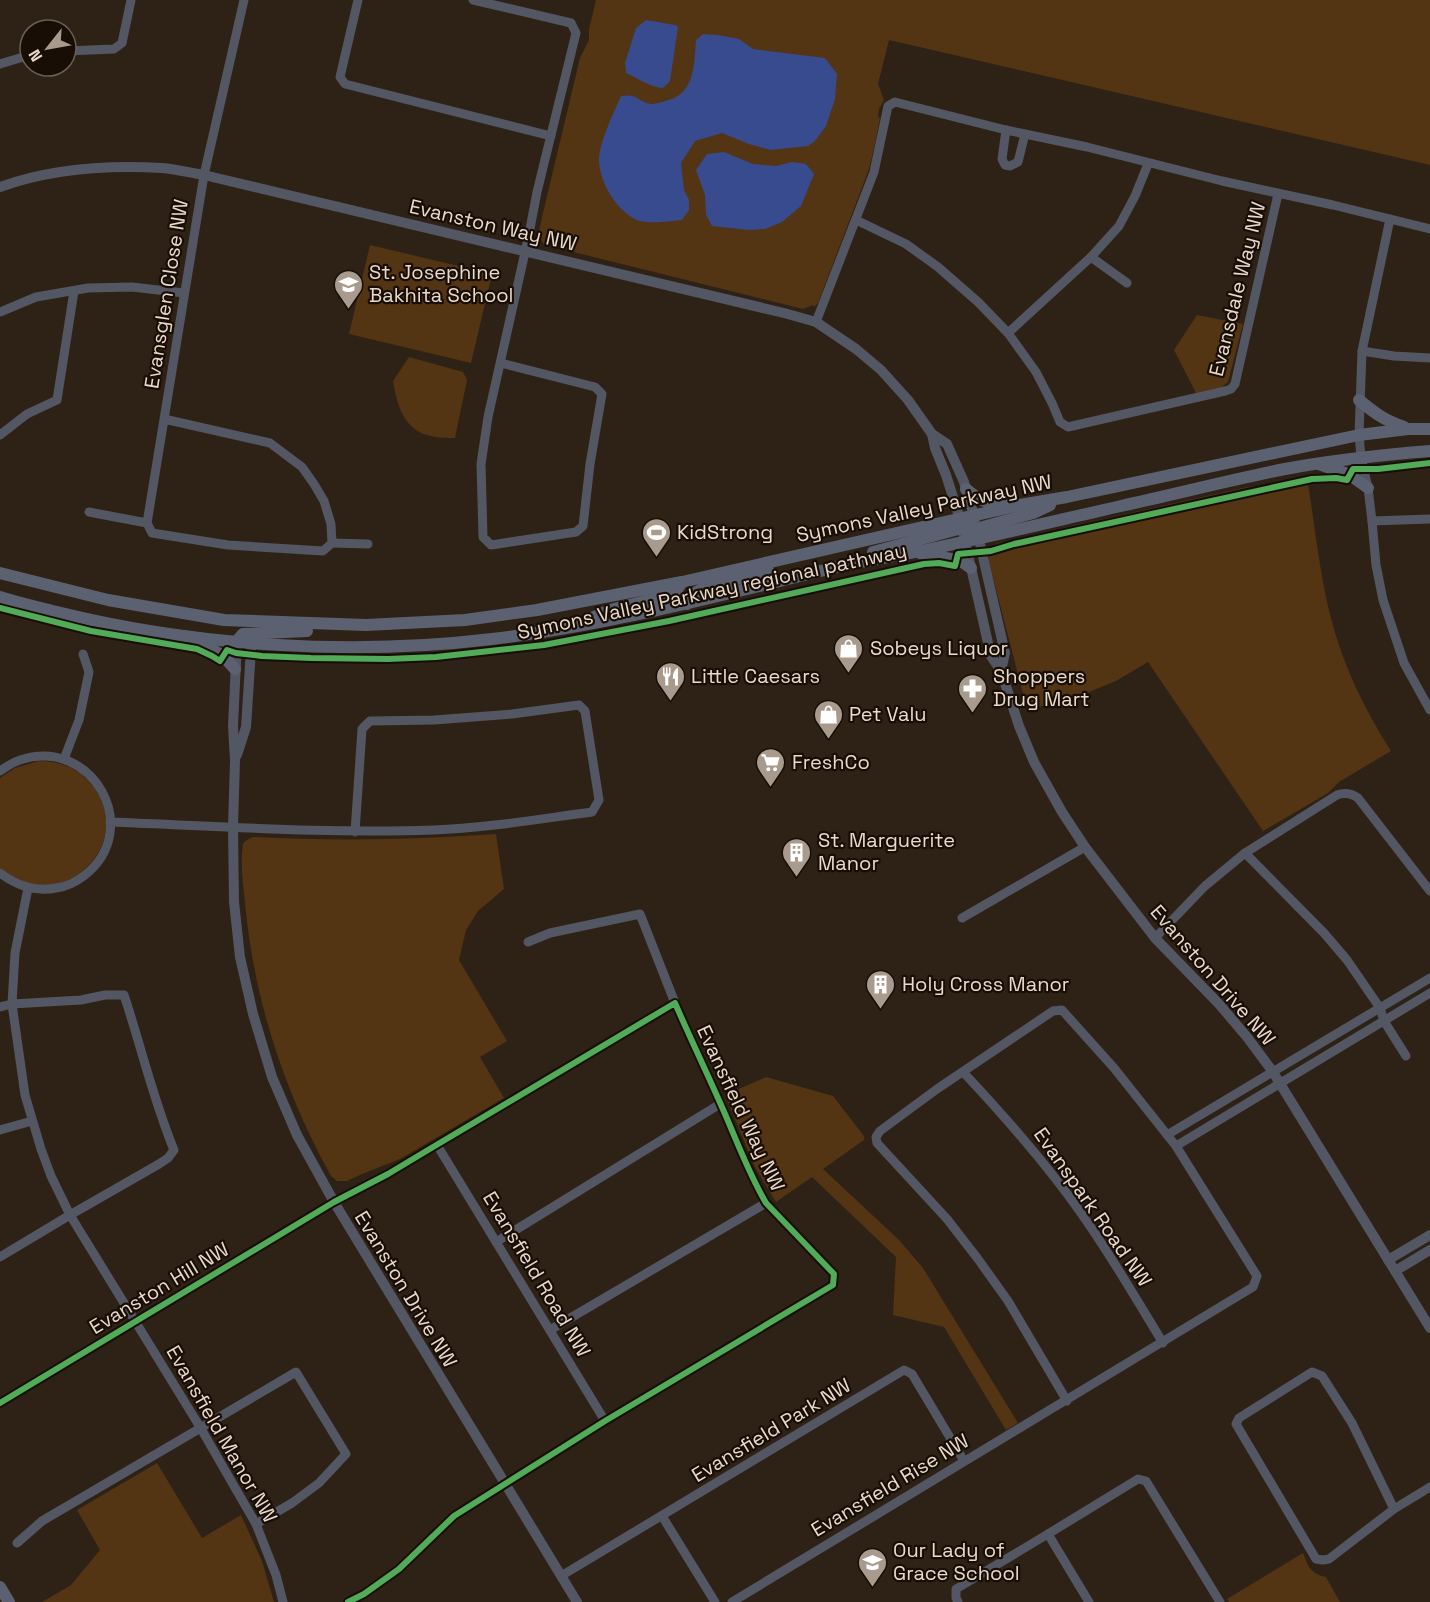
<svg xmlns="http://www.w3.org/2000/svg" width="1430" height="1602" viewBox="0 0 1430 1602" font-family="'Space Grotesk',sans-serif">
  <rect width="100%" height="100%" fill="#2e2216"/>
  <g fill="#533413">
    <path d="M596,0H1430V165L889,40L878,84L884,100L879,109L878,117L880,118L875,144L869,169L818,303L814,307L813,305L803,309L545,245C536,237 540,228 542,217L580,58L589,40V29Z"/>
    <path d="M370,245L492,274L471,363L349,334Z"/>
    <path d="M1197,315L1243,324L1228,382L1222,387L1196,393L1174,350Z"/>
    <path d="M409,357L463,372L467,380L455,438C447,438 438,438 431,436C404,431 397,405 393,381Z"/>
    <path d="M1307,478C1315,525 1319,572 1331,618C1343,666 1365,710 1391,751L1339,782L1328,793L1263,831L1148,662L1116,681L1067,701L1027,709L989,562C988,537 1005,543 1022,541C1037,539 1051,536 1063,528L1243,488Z"/>
    <path d="M39,761C60,761 78,768 91,784C140,842 60,921 0,868V778L15,768Z"/>
    <path d="M496,834L504,889L478,911L466,930L459,960L507,1041L480,1057L504,1098L400,1159L362,1174L347,1181H337L331,1176C284,1091 254,1000 245,903C243,885 240,863 243,844L245,841L253,837C334,841 415,840 496,834Z"/>
    <path d="M766,1077L833,1096L864,1136V1140L823,1169L899,1240L923,1268L1018,1423L1006,1430L944,1327L893,1315L896,1257L812,1177L776,1202L755,1167L725,1095Z"/>
    <path d="M157,1463L202,1538L241,1515L262,1561L274,1602H42L71,1585L100,1550L77,1510Z"/>
    <path d="M1303,1553C1309,1567 1309,1573 1326,1577L1340,1602H1229L1227,1599Z"/>
  </g>
  <g fill="#384b8e">
    <path d="M646,20L675,25L678,27L670,81L663,88C651,88 638,78 626,73L625,63L636,28Z"/>
    <path d="M703,34L718,35L739,39L753,49L825,58L837,74L835,99L826,126L815,141L808,146L770,150L749,144L722,133L695,141L681,163L684,190L689,200V210L682,220C672,221 649,224 640,221C618,214 598,181 599,158C600,141 614,112 621,96C638,93 638,102 651,104C655,104 661,102 665,101C695,95 694,65 696,40Z"/>
    <path d="M724,152L753,164L776,166L792,162L806,164L814,174L801,206L782,222L765,229L749,230L712,226L706,215L705,195L696,170L707,154Z"/>
  </g>
  <g fill="none" stroke-linecap="round" stroke-linejoin="round">
    <g stroke="#535663" stroke-width="9">
      <path d="M358,0L340,77L345,84L551,136"/>
      <path d="M473,0L571,23L576,33L537,192L528,239L488,417L481,464L483,537L491,545L576,532L583,526L590,464L602,394L595,387L501,363"/>
      <path d="M66,51L114,49L122,43L131,0"/>
      <path d="M0,64L30,55"/>
      <path d="M1006,130L1002,159L1005,165L1010,166L1018,162L1025,134"/>
      <path d="M1390,219L1362,351L1359,435L1361,457L1368,488L1372,521L1376,565L1383,600L1404,663L1430,710"/>
      <path d="M856,220L906,244L938,267L978,302L1008,333L1036,372L1052,403L1060,422L1068,427L1225,391L1231,389L1235,384L1278,194"/>
      <path d="M1091,257L1127,283"/>
      <path d="M0,312L36,297L88,288L132,287L184,293"/>
      <path d="M816,322L874,172L888,106L895,102L1006,130L1087,147L1222,181L1333,205L1430,229"/>
      <path d="M1008,333L1091,257L1119,226L1135,196L1148,164"/>
      <path d="M1362,351L1394,356L1430,358"/>
      <path d="M164,419L270,443L302,467L314,484L324,501L331,524L332,543L323,551L228,545L152,533L147,523L148,517L204,175L244,0"/>
      <path d="M0,435L27,414L57,400L74,291"/>
      <path d="M89,512L147,523"/>
      <path d="M1372,521L1430,519"/>
      <path d="M332,543L368,544"/>
      <path d="M64,759L79,720L89,672L83,654"/>
      <path d="M0,771C6,767 13,762 20,760C92,736 144,828 85,875C76,882 66,887 56,888C35,892 17,886 0,873"/>
      <path d="M110,822C218,826 326,834 433,830C486,828 539,819 592,812L599,800L585,711L579,705L512,714L434,720L370,721L362,729L355,832"/>
      <path d="M1245,853L1324,933L1347,960L1380,1008L1384,1021L1406,1056"/>
      <path d="M28,888L15,953L12,1004L25,1095L41,1149L51,1176L70,1215L200,1427L256,1524L276,1575L283,1602"/>
      <path d="M962,918L1085,847"/>
      <path d="M1155,938L1205,886L1245,853L1337,795C1345,792 1351,793 1358,798L1430,891"/>
      <path d="M528,942L550,933L640,914L675,1003"/>
      <path d="M0,1007L12,1004L81,1000L105,995H124C141,1046 153,1099 174,1150L168,1158L159,1164L70,1215L0,1257"/>
      <path d="M963,1072C995,1106 1026,1141 1055,1178C1096,1230 1129,1287 1163,1343"/>
      <path d="M0,1130L32,1121"/>
      <path d="M1167,1135L1430,978"/>
      <path d="M437,1145L605,1421"/>
      <path d="M1176,1146L1430,993"/>
      <path d="M496,1242L720,1104"/>
      <path d="M550,1330L766,1203"/>
      <path d="M0,1403L334,1202L388,1174L428,1150L675,1003C691,1040 709,1077 725,1114C738,1144 749,1174 766,1203L834,1274L833,1285L605,1421L454,1516L399,1569L364,1594L348,1602"/>
      <path d="M1394,1509L1352,1423L1322,1376L1312,1372L1239,1418L1236,1424L1316,1559L1323,1560L1329,1559L1394,1509L1430,1487"/>
      <path d="M662,1516L715,1602"/>
      <path d="M17,1543L42,1521L296,1372L346,1454L319,1483L292,1503L256,1524"/>
      <path d="M561,1576L904,1370L912,1374L964,1461"/>
      <path d="M732,1602L1253,1287L1257,1276L1176,1146L1114,1068L1062,1010L1053,1011L937,1089L880,1131L876,1137L877,1143L947,1219L978,1259L1008,1301L1067,1401"/>
      <path d="M958,1602L956,1598V1589L1048,1534"/>
      <path d="M1089,1602L1048,1534L1138,1479L1146,1481L1220,1602"/>
    </g>
    <g stroke="#535663" stroke-width="10">
      <path d="M0,187C50,169 110,165 162,168C176,169 190,173 204,175L784,313L816,322L856,349L881,370L908,400L932,434L947,444L964,482L972,509L1005,653L1001,671"/>
      <path d="M932,434L935,448L946,475L960,519L991,656L1001,671L1019,726L1034,762L1062,812L1085,847L1155,938L1219,1004L1247,1037L1273,1072L1430,1328"/>
      <path d="M237,641L233,726L235,761L233,827L234,902L240,957L253,1014L272,1077L297,1135L334,1202L577,1602"/>
      <path d="M237,755L246,727L252,634"/>
      <path d="M1388,1260L1430,1235"/>
      <path d="M1395,1271L1430,1250"/>
    </g>
    <g stroke="#5c6171" stroke-width="12">
      <path d="M1359,400C1376,414 1384,420 1404,427"/>
      <path d="M1319,464L1350,475L1368,488"/>
      <path d="M966,489C979,501 990,504 1007,504"/>
      <path d="M965,541L969,534L976,529L1033,513L1050,505"/>
      <path d="M873,552L962,528L968,525L974,516"/>
      <path d="M920,553L961,561L971,568"/>
      <path d="M0,573L108,600L224,620L366,625L465,620L537,610L682,582L1020,505L1067,497L1359,435L1408,429H1430"/>
      <path d="M0,597C18,603 38,607 57,612C194,646 351,656 492,639C613,625 731,592 850,564C873,559 897,556 921,551C988,537 1055,521 1121,506C1176,494 1230,480 1285,469C1333,460 1381,455 1430,451"/>
      <path d="M687,604L695,593L702,589L768,570"/>
      <path d="M594,617L610,610L674,594L682,582"/>
      <path d="M197,640L223,656L235,669"/>
      <path d="M237,641L243,634L307,631"/>
      <path d="M0,1587L9,1602"/>
    </g>
    <defs>
      <g id="cycleway">
        <path d="M0,608L91,631L197,649L212,656L220,661L227,650L236,653L262,656L311,658L388,659L436,657L544,645L669,621L924,564L939,563L955,566L958,554L991,551L1014,544L1312,479L1336,478L1347,480L1353,469H1378L1430,463"/>
        <path d="M0,1403L334,1202L388,1174L428,1150L675,1003C691,1040 709,1077 725,1114C738,1144 749,1174 766,1203L834,1274L833,1285L605,1421L454,1516L399,1569L364,1594L348,1602"/>
      </g>
    </defs>
    <use href="#cycleway" stroke="#180e05" stroke-width="10"/>
    <use href="#cycleway" stroke="#51ab58" stroke-width="6"/>
  </g>
  <defs>
    <symbol id="school-pin" viewBox="-11 -11 22 30"><path d="M0 17L-7.5 6A9.5 9.5 0 1 1 7.5 6Z" fill="#a89a8d" stroke="#180e05"/><path d="M0-5L7-2L0 1L-7-2ZM-4 1L0 2.5L4 1V4Q0 6-4 4Z" fill="#fff"/></symbol>
    <symbol id="stadium-pin" viewBox="-11 -11 22 30"><path d="M0 17L-7.5 6A9.5 9.5 0 1 1 7.5 6Z" fill="#a89a8d" stroke="#180e05"/><path d="M0-5a6.5 5 0 1 0 0 10a6.5 5 0 1 0 0-10ZM-3.5-1.8h7v3.6h-7Z" fill="#fff"/></symbol>
    <symbol id="shop-pin" viewBox="-11 -11 22 30"><path d="M0 17L-7.5 6A9.5 9.5 0 1 1 7.5 6Z" fill="#a89a8d" stroke="#180e05"/><path d="M-5-2.5h2.3a2.7 3.5 0 0 1 5.4 0H5L5.5 6h-11ZM-1.5-2.5h3a1.5 2.3 0 0 0-3 0Z" fill="#fff"/></symbol>
    <symbol id="restaurant-pin" viewBox="-11 -11 22 30"><path d="M0 17L-7.5 6A9.5 9.5 0 1 1 7.5 6Z" fill="#a89a8d" stroke="#180e05"/><path d="M-5-6h1v4h1v-4h1v4h1v-4h1v5L-1.5 .5V6h-2V.5L-5-1ZM5-6V6H3V1.5H1.5Q1.5-4 5-6Z" fill="#fff"/></symbol>
    <symbol id="pharmacy-pin" viewBox="-11 -11 22 30"><path d="M0 17L-7.5 6A9.5 9.5 0 1 1 7.5 6Z" fill="#a89a8d" stroke="#180e05"/><path d="M-2-6h4v4h4v4h-4v4h-4v-4h-4v-4h4Z" fill="#fff"/></symbol>
    <symbol id="supermarket-pin" viewBox="-11 -11 22 30"><path d="M0 17L-7.5 6A9.5 9.5 0 1 1 7.5 6Z" fill="#a89a8d" stroke="#180e05"/><path d="M-6-5.5h2.5l.6 2H6L4.5 2H-2.5L-4.4-4H-6ZM-1.5 3.2a1.3 1.3 0 1 0 .1 0ZM3 3.2a1.3 1.3 0 1 0 .1 0Z" fill="#fff"/></symbol>
    <symbol id="building-pin" viewBox="-11 -11 22 30"><path d="M0 17L-7.5 6A9.5 9.5 0 1 1 7.5 6Z" fill="#a89a8d" stroke="#180e05"/><path d="M-4-6H4V6H1V3H-1V6H-4ZM-2.5-4.3h1.7v1.8h-1.7ZM.8-4.3h1.7v1.8H.8ZM-2.5-1h1.7V.8h-1.7ZM.8-1h1.7V.8H.8Z" fill="#fff"/></symbol>
  </defs>
  <g fill-rule="evenodd">
    <use href="#school-pin" x="332" y="268" width="33" height="45"/>
    <use href="#stadium-pin" x="640" y="516" width="33" height="45"/>
    <use href="#shop-pin" x="832" y="632" width="33" height="45"/>
    <use href="#restaurant-pin" x="654" y="660" width="33" height="45"/>
    <use href="#pharmacy-pin" x="956" y="672" width="33" height="45"/>
    <use href="#shop-pin" x="812" y="698" width="33" height="45"/>
    <use href="#supermarket-pin" x="754" y="746" width="33" height="45"/>
    <use href="#building-pin" x="780" y="836" width="33" height="45"/>
    <use href="#building-pin" x="864" y="968" width="33" height="45"/>
    <use href="#school-pin" x="856" y="1546" width="33" height="45"/>
  </g>
  <g text-anchor="middle" dominant-baseline="central" stroke-width="4.5" stroke-linejoin="round" paint-order="stroke">
    <g font-size="20" fill="#eadacd" stroke="#180e05">
      <text transform="translate(493 225) rotate(13)">Evanston Way NW</text>
      <text transform="translate(1237 289) rotate(-76)">Evansdale Way NW</text>
      <text transform="translate(166 294) rotate(-81)">Evansglen Close NW</text>
      <text transform="translate(924 508) rotate(-12)">Symons Valley Parkway NW</text>
      <text transform="translate(712 591) rotate(-12)">Symons Valley Parkway regional pathway</text>
      <text transform="translate(1213 975) rotate(49)">Evanston Drive NW</text>
      <text transform="translate(741 1108) rotate(65)">Evansfield Way NW</text>
      <text transform="translate(1093 1207) rotate(55)">Evanspark Road NW</text>
      <text transform="translate(537 1274) rotate(59)">Evansfield Road NW</text>
      <text transform="translate(159 1288) rotate(-31)">Evanston Hill NW</text>
      <text transform="translate(406 1289) rotate(59)">Evanston Drive NW</text>
      <text transform="translate(771 1430) rotate(-31)">Evansfield Park NW</text>
      <text transform="translate(222 1434) rotate(60)">Evansfield Manor NW</text>
      <text transform="translate(890 1485) rotate(-31)">Evansfield Rise NW</text>
    </g>
    <g font-size="20" fill="#eadacd" stroke="#180e05" text-anchor="start">
      <text x="369" y="272">St. Josephine<tspan x="369" dy="23">Bakhita School</tspan></text>
      <text x="677" y="532">KidStrong</text>
      <text x="870" y="648">Sobeys Liquor</text>
      <text x="691" y="676">Little Caesars</text>
      <text x="993" y="676">Shoppers<tspan x="993" dy="23">Drug Mart</tspan></text>
      <text x="849" y="714">Pet Valu</text>
      <text x="792" y="762">FreshCo</text>
      <text x="818" y="840">St. Marguerite<tspan x="818" dy="23">Manor</tspan></text>
      <text x="902" y="984">Holy Cross Manor</text>
      <text x="893" y="1550">Our Lady of<tspan x="893" dy="23">Grace School</tspan></text>
    </g>
  </g>
  <g transform="translate(48 48) rotate(239)"><circle r="28" fill="#180e05" stroke="#6c6055" stroke-width="1.5"/>
  <path d="M0-4.5L10 22L0 15L-10 22Z" fill="#a89a8d"/>
  <text y="-9" font-size="16" font-weight="bold" text-anchor="middle" fill="#eadacd">N</text>
  </g>
</svg>
